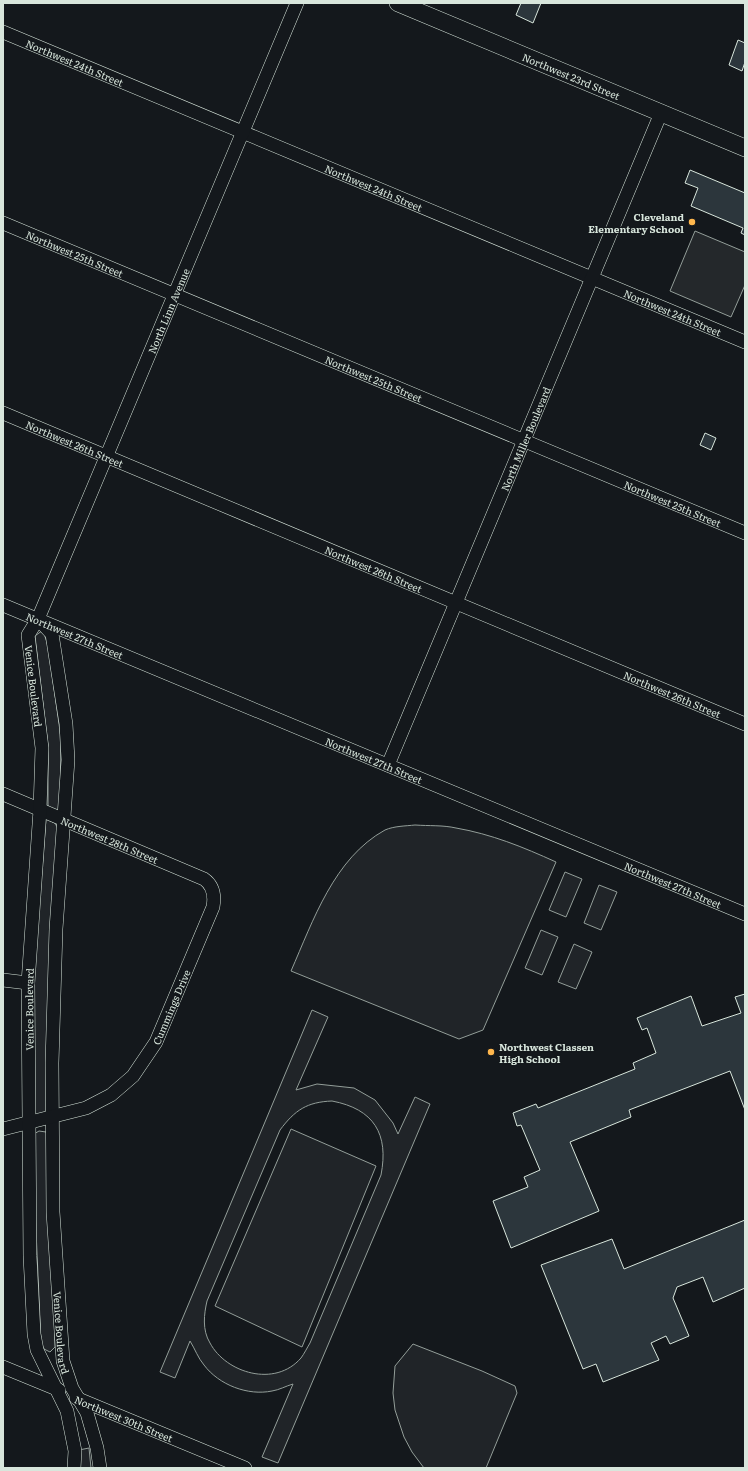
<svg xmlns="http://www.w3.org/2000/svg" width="748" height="1471" viewBox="0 0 748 1471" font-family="Literata,serif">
  <rect width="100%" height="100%" fill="#14181c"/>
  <g fill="#202428" stroke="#939e99" fill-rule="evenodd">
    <path d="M43,630L48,646L61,738L60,814L48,809V746L35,636Z"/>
    <path d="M46,819L55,823L59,831L47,1114L34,1117L33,985Z"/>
    <path d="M415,825C429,826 443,825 456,828C491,834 523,847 556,862L483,1030L459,1039L291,971C313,921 334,858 385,830C394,826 406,826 415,825Z"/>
    <path d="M565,872L582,879L566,917L549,910Z"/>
    <path d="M599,885L617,892L601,930L584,923Z"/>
    <path d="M541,930L558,937L542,975L525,968Z"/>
    <path d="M574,944L592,952L576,989L558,982Z"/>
    <path d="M312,1010L328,1017L296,1090L317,1084L354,1088L375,1100L393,1123L398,1134L415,1097L430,1104L278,1463L262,1457L293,1384C286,1386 279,1390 272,1391C248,1396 219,1385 204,1365C198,1358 195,1349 190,1341L175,1378L160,1372ZM332,1101C374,1109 389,1134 381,1175L310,1343C307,1348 304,1354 301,1358C275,1388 226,1373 210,1343C202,1330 204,1314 207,1301L280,1130C295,1110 307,1102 332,1101Z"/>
    <path d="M291,1129L376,1166L302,1347L215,1306Z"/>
    <path d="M39,1131L46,1132L51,1137L55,1347L50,1352L44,1349L41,1343L32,1140L34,1134Z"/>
    <path d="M413,1344L482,1371L515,1386L517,1393L486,1468H424L412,1452L404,1437L395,1410L393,1393L395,1366Z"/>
    <path d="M89,1448L91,1468H77L79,1450Z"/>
  </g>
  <path fill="#24282b" stroke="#939e99" d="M695,231L745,252V285L731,317L670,291Z"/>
  <g fill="#2c363c" stroke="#d8e6dc">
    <path d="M521,3H541L533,23L516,15Z"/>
    <path d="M738,40L745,43V62L742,71L729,65Z"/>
    <path d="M690,170L745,193V235L741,233L743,228L691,206L698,188L685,183Z"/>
    <path d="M705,433L716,438L711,450L700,445Z"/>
    <path d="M745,994V1110L730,1071L629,1110L631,1117L570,1142L599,1211L511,1248L493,1201L528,1187L524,1177L540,1170L521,1125L517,1126L513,1113L536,1104L538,1108L635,1069L633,1063L656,1053L647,1028L642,1030L637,1018L691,996L702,1026L741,1013L735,997Z"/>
    <path d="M745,1220V1288L713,1302L703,1277L677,1287L673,1298L689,1336L670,1344L666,1336L651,1343L659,1360L603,1382L596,1364L583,1369L541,1265L612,1239L624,1269Z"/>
  </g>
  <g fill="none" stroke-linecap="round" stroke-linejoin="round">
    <defs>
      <g id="minor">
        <path id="s1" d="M3,32L745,342"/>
        <path id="s2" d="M3,223L745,533"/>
        <path id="s3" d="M3,413L745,724"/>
        <path id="s4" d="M3,605L745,914"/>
        <path id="s5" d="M38,619L52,634L66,724L68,760L56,929L52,1063L53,1212L63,1361L72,1388L87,1413L97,1448L100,1468"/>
        <path id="s6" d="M388,765L661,113"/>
        <path id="s7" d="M3,794L204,879C214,886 215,896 213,907L156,1042L133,1076L111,1095L86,1108L3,1129"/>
        <path d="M3,980L28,983"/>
        <path d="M3,1367L59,1390"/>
        <path id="s8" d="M76,1398L245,1468"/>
        <path id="s9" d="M74,1468L75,1451L67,1411L37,1350L34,1334L30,1256L28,983L40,810L42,748L28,635L38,619L297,3"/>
      </g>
      <g id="major">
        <path id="s10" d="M398,3L745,148"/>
      </g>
    </defs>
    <use href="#minor" stroke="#d8e6dc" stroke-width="14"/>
    <use href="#major" stroke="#d8e6dc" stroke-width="18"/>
    <use href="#minor" stroke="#14181c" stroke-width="13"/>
    <use href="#major" stroke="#14181c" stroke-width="17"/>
  </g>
  <g fill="#ffb74d" stroke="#14181c" stroke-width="1.5">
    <circle cx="692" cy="222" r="4"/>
    <circle cx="491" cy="1052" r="4"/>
  </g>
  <g text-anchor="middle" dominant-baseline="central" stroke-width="3" stroke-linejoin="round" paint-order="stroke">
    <g font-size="10" fill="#d8e6dc" stroke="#14181c">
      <text stroke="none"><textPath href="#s1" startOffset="78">Northwest 24th Street</textPath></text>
      <text stroke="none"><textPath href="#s10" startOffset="188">Northwest 23rd Street</textPath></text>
      <text stroke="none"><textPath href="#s1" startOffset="402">Northwest 24th Street</textPath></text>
      <text stroke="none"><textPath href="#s2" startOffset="78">Northwest 25th Street</textPath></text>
      <text stroke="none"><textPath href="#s9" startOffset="1196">North Linn Avenue</textPath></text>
      <text stroke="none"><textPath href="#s1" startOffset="726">Northwest 24th Street</textPath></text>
      <text stroke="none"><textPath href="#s2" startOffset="402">Northwest 25th Street</textPath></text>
      <text stroke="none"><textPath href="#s6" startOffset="354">North Miller Boulevard</textPath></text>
      <text stroke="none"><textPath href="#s3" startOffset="78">Northwest 26th Street</textPath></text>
      <text stroke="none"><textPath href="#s2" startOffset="726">Northwest 25th Street</textPath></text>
      <text stroke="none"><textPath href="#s3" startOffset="402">Northwest 26th Street</textPath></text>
      <text stroke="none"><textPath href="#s4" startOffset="78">Northwest 27th Street</textPath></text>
      <text transform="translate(34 686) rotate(83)">Venice Boulevard</text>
      <text stroke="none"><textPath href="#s3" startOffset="726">Northwest 26th Street</textPath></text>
      <text stroke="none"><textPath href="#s4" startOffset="402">Northwest 27th Street</textPath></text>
      <text stroke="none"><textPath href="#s7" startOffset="116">Northwest 28th Street</textPath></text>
      <text stroke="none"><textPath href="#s4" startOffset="726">Northwest 27th Street</textPath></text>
      <text transform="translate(171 1007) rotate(-67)">Cummings Drive</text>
      <text stroke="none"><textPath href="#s9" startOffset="467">Venice Boulevard</textPath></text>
      <text stroke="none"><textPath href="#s5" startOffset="721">Venice Boulevard</textPath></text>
      <text stroke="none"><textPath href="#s8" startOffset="52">Northwest 30th Street</textPath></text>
    </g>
    <g font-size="10" font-weight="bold" fill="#d8e6dc" stroke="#14181c" text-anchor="end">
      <text x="684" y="216">Cleveland<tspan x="684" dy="12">Elementary School</tspan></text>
      <text x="499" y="1046" text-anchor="start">Northwest Classen<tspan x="499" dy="12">High School</tspan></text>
    </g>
  </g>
  <rect width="748" height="1471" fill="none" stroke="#d8e6dc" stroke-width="8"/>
</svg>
